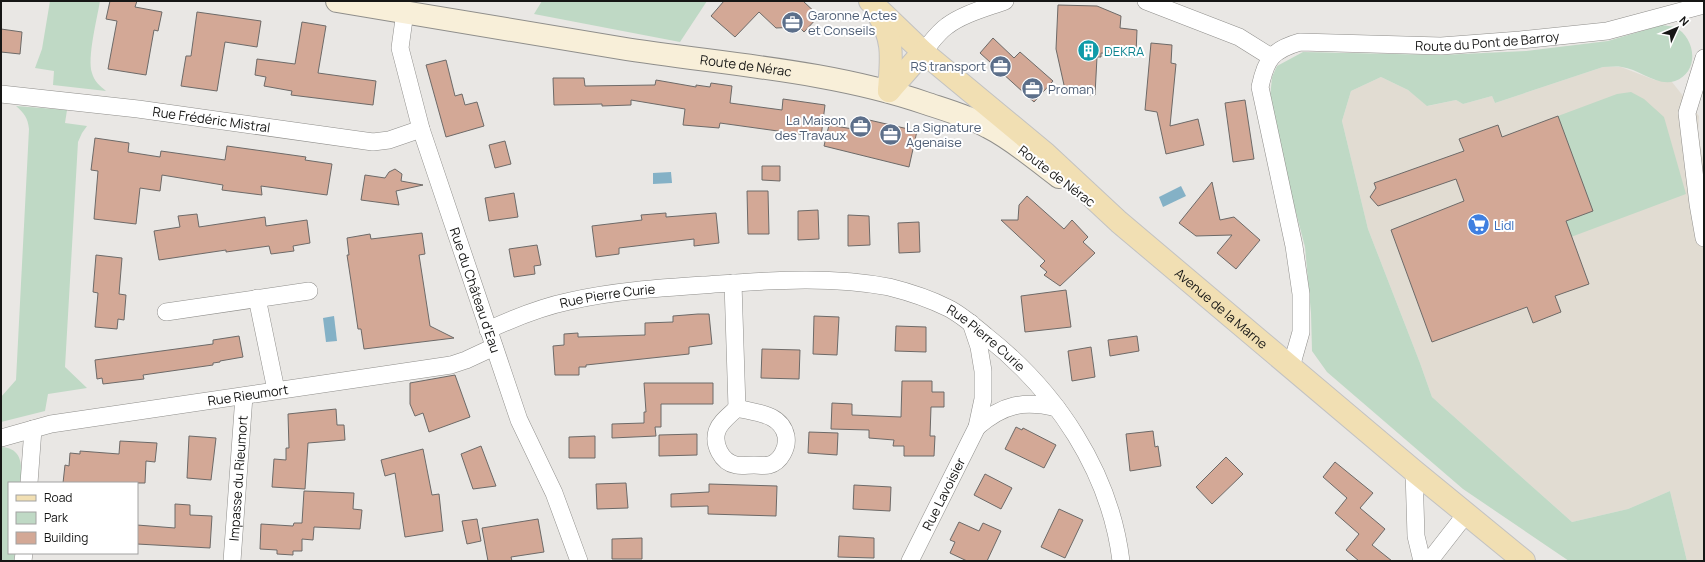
<svg xmlns="http://www.w3.org/2000/svg" width="1705" height="562" viewBox="0 0 1705 562" font-family="Manrope,sans-serif">
  <rect width="100%" height="100%" fill="#e9e7e4"/>
  <path fill="#e1dcd2" d="M1603,67H1621L1655,80L1672,82L1699,116L1698,133L1704,166V561H1687L1670,491L1628,509L1572,522L1432,397L1420,363L1368,229L1342,121L1351,91L1381,77L1408,90L1428,106L1456,100L1463,104L1492,96L1495,103Z"/>
  <g fill="#bfd9c5">
    <path d="M50,1H100C97,19 87,58 92,73C94,81 100,86 106,91L53,85L54,71L35,68L42,49Z"/>
    <path d="M542,1H707L680,42L534,14Z"/>
    <path d="M1662,25C1666,26 1671,26 1675,27C1696,38 1700,72 1675,81C1657,87 1639,69 1622,67C1616,66 1609,67 1603,67L1495,103L1492,96L1463,104L1456,100L1427,106L1408,90L1381,77L1351,91L1342,121L1368,229L1420,363L1432,397L1572,522L1628,509L1670,491L1687,561H1569L1463,489L1327,372L1312,351L1311,313L1305,247L1269,109L1272,77L1277,66L1303,52L1441,55L1526,51L1608,41Z"/>
    <path d="M1631,92L1644,99L1664,117L1686,194L1571,237L1566,221L1592,211L1558,116L1617,94Z"/>
    <path d="M16,106L67,110L65,123L87,126L82,133L78,142L65,367L87,388L48,394L45,411L1,422V397L16,380L29,129C28,118 24,113 16,106Z"/>
    <path d="M1,447C23,448 22,466 21,483H9V553H15L14,561H1Z"/>
  </g>
  <g fill="#84b1c6">
    <path d="M671,172L672,183L653,184V173Z"/>
    <path d="M1181,186L1186,196L1163,207L1159,197Z"/>
    <path d="M334,316L337,341L326,342L323,318Z"/>
  </g>
  <g fill="#d3a896" stroke="#6d6a68">
    <path d="M110,1H137L135,7L162,12L158,31L154,30L146,75L108,69L117,21L106,19Z"/>
    <path d="M724,1H803L819,16L804,32L799,27L776,28L759,12L735,37L711,16Z"/>
    <path d="M1058,5L1097,6L1121,16L1120,28L1137,30L1136,54L1119,52V54L1101,53V57H1097L1095,95L1066,94L1056,49Z"/>
    <path d="M197,12L261,21L257,47L225,42L217,91L181,86L186,56H191Z"/>
    <path d="M302,22L326,26L318,73L376,81L373,105L291,95L292,91L264,86L266,77L255,75L257,59L295,64Z"/>
    <path d="M1,29L22,32L20,54L1,52Z"/>
    <path d="M993,38L1014,58L1020,52L1053,81L1034,102L980,53Z"/>
    <path d="M1151,43L1172,45L1171,63L1176,64L1170,126L1198,119L1204,145L1166,154L1157,112L1145,110Z"/>
    <path d="M446,60L455,96L462,94L465,105L477,102L484,126L446,137L426,65Z"/>
    <path d="M553,78H584L585,86L655,85L656,80L696,87V85L710,87L711,83L732,86L730,103L782,110L783,99L825,105L821,137L720,123L719,128L683,125L685,109L631,100V105L602,106V104L554,105Z"/>
    <path d="M1245,100L1254,159L1233,162L1225,103Z"/>
    <path d="M1558,116L1593,211L1566,221L1589,284L1555,296L1561,312L1533,323L1527,307L1432,342L1391,230L1464,201L1456,179L1378,206L1370,197L1376,188L1374,183L1464,151L1459,139L1498,125L1502,137Z"/>
    <path d="M856,117L917,131L909,167L824,146L829,125L853,129Z"/>
    <path d="M95,138L129,143L128,152L160,157L161,151L225,160L227,146L306,157L305,160L332,164L327,195L261,186L262,195L222,190L223,185L162,175L160,191L140,188L136,224L94,219L98,171L91,170Z"/>
    <path d="M505,141L511,164L495,168L489,145Z"/>
    <path d="M762,166H780V181L762,180Z"/>
    <path d="M395,169L402,174L401,181L423,185L396,191L399,205L361,200L365,175L385,178L389,172Z"/>
    <path d="M1212,182L1220,220L1234,217L1260,240L1236,269L1217,253L1232,235L1196,236L1179,223Z"/>
    <path d="M747,191H768L769,234H748Z"/>
    <path d="M514,193L518,217L489,221L485,198Z"/>
    <path d="M1027,196L1064,229L1072,220L1088,237L1083,242L1095,253L1060,286L1044,275L1047,272L1040,266L1045,261L1001,220H1018L1019,205Z"/>
    <path d="M818,210L819,239L798,240V211Z"/>
    <path d="M666,213V217L716,213L719,243L694,246V239L619,248V254L596,257L592,226L642,220L641,215Z"/>
    <path d="M197,214L199,227L265,217L266,226L307,220L310,243L293,246L294,251L271,254L269,246L226,252V250L159,260L154,231L180,227L178,216Z"/>
    <path d="M848,215L869,216L870,245L848,246Z"/>
    <path d="M919,222L920,252L899,253L898,223Z"/>
    <path d="M422,233L425,254L419,255L430,326L454,338L364,349L361,329H358L351,281L347,255H349L347,238L370,234L371,239Z"/>
    <path d="M537,245L541,265L534,266L535,274L514,277L509,249Z"/>
    <path d="M96,255L122,258L119,294L126,295L124,320L118,319L117,329L95,327L98,293L93,292Z"/>
    <path d="M1066,290L1071,327L1025,332L1021,296Z"/>
    <path d="M698,314H709L712,344L689,347V354L586,365V367H579V375H555L553,346L564,345V334L578,333V337L645,335V323L673,322V316Z"/>
    <path d="M814,316L839,317L837,355L813,354Z"/>
    <path d="M896,326L926,327V352L895,351Z"/>
    <path d="M239,336L243,357L220,361V362L213,363V365L143,375L144,379L103,384L102,378L97,379L95,360L213,344V340Z"/>
    <path d="M1137,336L1139,351L1110,356L1108,340Z"/>
    <path d="M1091,347L1095,377L1072,381L1068,351Z"/>
    <path d="M762,349L800,350L799,379L761,378Z"/>
    <path d="M455,375L470,417L429,432L423,413L415,416L410,404V383Z"/>
    <path d="M902,381H932V392H944V407H931L930,436H935L934,456H904V446H893L894,440L869,438V430L831,429L832,403L852,404V415L901,417Z"/>
    <path d="M644,383H713V404H661V427H655L656,436L612,438V424L644,423V412H646Z"/>
    <path d="M336,409L337,425H344L345,440L308,443L305,489L272,487L274,459L286,460V448H289L288,414Z"/>
    <path d="M1016,427L1022,430L1023,428L1056,445L1044,468L1005,449Z"/>
    <path d="M1153,431L1155,447L1158,446L1161,466L1130,471L1126,434Z"/>
    <path d="M809,432L838,433L837,455L808,453Z"/>
    <path d="M697,434V455L659,456V435Z"/>
    <path d="M189,436L216,438L211,480L187,478Z"/>
    <path d="M595,436V458H569V437Z"/>
    <path d="M120,441L157,443L155,462L146,461L145,483H63L65,465L69,466L70,453L80,454V451L119,454Z"/>
    <path d="M481,446L496,486L473,489L461,454Z"/>
    <path d="M423,449L432,495L439,494L443,531L405,537L395,473L385,476L381,460Z"/>
    <path d="M1226,457L1243,474L1212,504L1196,487Z"/>
    <path d="M1335,462L1373,493L1360,508L1385,529L1372,545L1392,561H1359L1346,550L1359,534L1335,513L1347,498L1323,477Z"/>
    <path d="M985,474L1012,488L1001,509L974,495Z"/>
    <path d="M626,483L628,508L597,509L596,484Z"/>
    <path d="M709,484L777,486L776,516L708,514V506L671,507V494L709,492Z"/>
    <path d="M854,485L891,487L890,511L853,509Z"/>
    <path d="M304,491L354,493L353,509L362,510L360,529L314,527L313,540L302,539V551H293V555L277,554V550L260,549L261,524L293,526L294,523H302Z"/>
    <path d="M175,504L190,505V515L212,516L210,548L137,544V525L175,528Z"/>
    <path d="M1059,509L1083,520L1065,558L1041,547Z"/>
    <path d="M477,519L481,541L467,544L462,521Z"/>
    <path d="M538,519L544,552L511,557L512,561H488L482,528Z"/>
    <path d="M959,522L979,531L983,523L1001,531L987,561H967L950,553L955,542L950,540Z"/>
    <path d="M839,536L874,538V558L838,557Z"/>
    <path d="M642,538V559H612V539Z"/>
  </g>
  <g fill="none" stroke-linecap="round" stroke-linejoin="round">
    <defs>
      <g id="minor">
        <path d="M1146,1L1239,37L1271,57"/>
        <path id="s1" d="M405,12L400,48L421,129L519,420L554,493L579,561"/>
        <path d="M923,52C931,43 937,33 947,26C963,14 986,8 1005,1"/>
        <path d="M1704,58L1687,113L1698,204L1704,238"/>
        <path id="s2" d="M1,94L138,109L373,142L389,140L421,129"/>
        <path d="M733,283L737,408"/>
        <path d="M257,298L276,390"/>
        <path d="M166,312L309,291"/>
        <path id="s3" d="M488,330C514,318 541,307 570,301C614,291 658,288 703,285C764,281 828,275 889,287C909,292 930,299 948,308C962,315 974,326 986,336C1056,391 1110,471 1121,561"/>
        <path id="s4" d="M1291,367L1301,332V294L1294,246L1260,87C1266,59 1272,50 1300,42L1441,46L1520,40L1607,31L1704,5"/>
        <path d="M737,408C756,413 781,413 786,436C788,447 781,462 769,465C765,466 758,465 754,465C748,465 741,466 736,465C721,462 713,444 717,431C720,422 730,415 737,408Z"/>
        <path d="M977,427C1003,404 1024,400 1057,408"/>
        <path id="s5" d="M1,438L51,424L451,365L466,360L494,347"/>
        <path d="M1414,471L1416,536L1422,561"/>
        <path d="M29,483L33,429"/>
        <path d="M23,561L24,553"/>
        <path id="s6" d="M232,561L244,396"/>
        <path id="s7" d="M910,561L977,427L983,399V371L979,347L971,323"/>
        <path d="M1432,561L1434,555L1466,514"/>
      </g>
      <g id="secondary">
        <path id="s8" d="M337,1C432,16 526,33 620,48C720,64 829,70 925,103C946,110 968,116 988,127C1014,140 1036,160 1059,177"/>
      </g>
      <g id="primary">
        <path id="s9" d="M870,1L923,52L1046,154L1119,222L1414,471L1524,561"/>
        <path d="M878,14C895,41 891,60 889,91"/>
        <path d="M889,91L923,52"/>
      </g>
    </defs>
    <use href="#minor" stroke="#8f8e8b" stroke-width="18"/>
    <use href="#secondary" stroke="#8f8e8b" stroke-width="24"/>
    <use href="#primary" stroke="#c2c2c2" stroke-width="24"/>
    <use href="#minor" stroke="#fff" stroke-width="17"/>
    <use href="#secondary" stroke="#f8efd9" stroke-width="22"/>
    <use href="#primary" stroke="#f1dfb3" stroke-width="22"/>
  </g>
  <defs>
    <symbol id="office-disc" viewBox="-11 -11 22 22"><circle r="9.5" fill="#5c6f8a" stroke="#fff"/><path d="M-6-3h4V-5.5h4V-3h4V5H-6ZM-1-4.5V-3h2v-1.5ZM-6 0V1H6V0Z" fill="#fff"/></symbol>
    <symbol id="building-disc" viewBox="-11 -11 22 22"><circle r="9.5" fill="#0f9aa8" stroke="#fff"/><path d="M-4-6H4V6H1V3H-1V6H-4ZM-2.5-4.3h1.7v1.8h-1.7ZM.8-4.3h1.7v1.8H.8ZM-2.5-1h1.7V.8h-1.7ZM.8-1h1.7V.8H.8Z" fill="#fff"/></symbol>
    <symbol id="supermarket-disc" viewBox="-11 -11 22 22"><circle r="9.5" fill="#3f7fe0" stroke="#fff"/><path d="M-6-5.5h2.5l.6 2H6L4.5 2H-2.5L-4.4-4H-6ZM-1.5 3.2a1.3 1.3 0 1 0 .1 0ZM3 3.2a1.3 1.3 0 1 0 .1 0Z" fill="#fff"/></symbol>
  </defs>
  <g fill-rule="evenodd">
    <use href="#office-disc" x="780" y="10" width="25" height="25"/>
    <use href="#building-disc" x="1076" y="38" width="25" height="25"/>
    <use href="#office-disc" x="988" y="54" width="25" height="25"/>
    <use href="#office-disc" x="1020" y="76" width="25" height="25"/>
    <use href="#office-disc" x="848" y="114" width="25" height="25"/>
    <use href="#office-disc" x="878" y="122" width="25" height="25"/>
    <use href="#supermarket-disc" x="1466" y="212" width="25" height="25"/>
  </g>
  <g text-anchor="middle" dominant-baseline="central" stroke-width="4" stroke-linejoin="round" paint-order="stroke">
    <g font-size="13" fill="#4e5e75" stroke="#fff" text-anchor="start">
      <text x="808" y="15">Garonne Actes<tspan x="808" dy="15">et Conseils</tspan></text>
      <text x="986" y="66" text-anchor="end">RS transport</text>
      <text x="1048" y="89">Proman</text>
      <text x="846" y="120" text-anchor="end">La Maison<tspan x="846" dy="15">des Travaux</tspan></text>
      <text x="906" y="127">La Signature<tspan x="906" dy="15">Agenaise</tspan></text>
    </g>
    <g font-size="13" fill="#161615" stroke="#fff">
      <text stroke="none"><textPath href="#s4" startOffset="538">Route du Pont de Barroy</textPath></text>
      <text stroke="none"><textPath href="#s8" startOffset="414">Route de Nérac</textPath></text>
      <text stroke="none"><textPath href="#s2" startOffset="212">Rue Frédéric Mistral</textPath></text>
      <text transform="translate(1057 176) rotate(37)">Route de Nérac</text>
      <text stroke="none"><textPath href="#s1" startOffset="290">Rue du Château d'Eau</textPath></text>
      <text stroke="none"><textPath href="#s3" startOffset="125">Rue Pierre Curie</textPath></text>
      <text stroke="none"><textPath href="#s9" startOffset="467">Avenue de la Marne</textPath></text>
      <text stroke="none"><textPath href="#s3" startOffset="519">Rue Pierre Curie</textPath></text>
      <text stroke="none"><textPath href="#s5" startOffset="251">Rue Rieumort</textPath></text>
      <text stroke="none"><textPath href="#s6" startOffset="83">Impasse du Rieumort</textPath></text>
      <text stroke="none"><textPath href="#s7" startOffset="75">Rue Lavoisier</textPath></text>
    </g>
    <g font-size="13" fill="#0d838f" stroke="#fff" text-anchor="start">
      <text x="1104" y="51">DEKRA</text>
    </g>
    <g font-size="13" fill="#366cbe" stroke="#fff" text-anchor="start">
      <text x="1494" y="225">Lidl</text>
    </g>
  </g>
  <rect width="1705" height="562" fill="none" stroke="#161615" stroke-width="4"/>
  <rect x="8" y="482" width="130" height="72" fill="#ffffff" stroke="#a2a2a1"/>
  <rect x="16" y="495" width="20" height="6" fill="#f1dfb3" stroke="#a2a2a1"/>
  <text x="44" y="502" font-size="12" fill="#161615">Road</text>
  <rect x="16" y="512" width="20" height="12" fill="#bfd9c5" stroke="#a2a2a1"/>
  <text x="44" y="522" font-size="12" fill="#161615">Park</text>
  <rect x="16" y="532" width="20" height="12" fill="#d3a896" stroke="#a2a2a1"/>
  <text x="44" y="542" font-size="12" fill="#161615">Building</text>
  <g transform="translate(1677 28) rotate(46)" stroke="#ffffff" stroke-width="3" paint-order="stroke">
  <path d="M0-3L7 15L0 10L-7 15Z" fill="#161615"/>
  <text y="-6" font-size="11" font-weight="bold" text-anchor="middle" fill="#161615">N</text>
  </g>
</svg>
